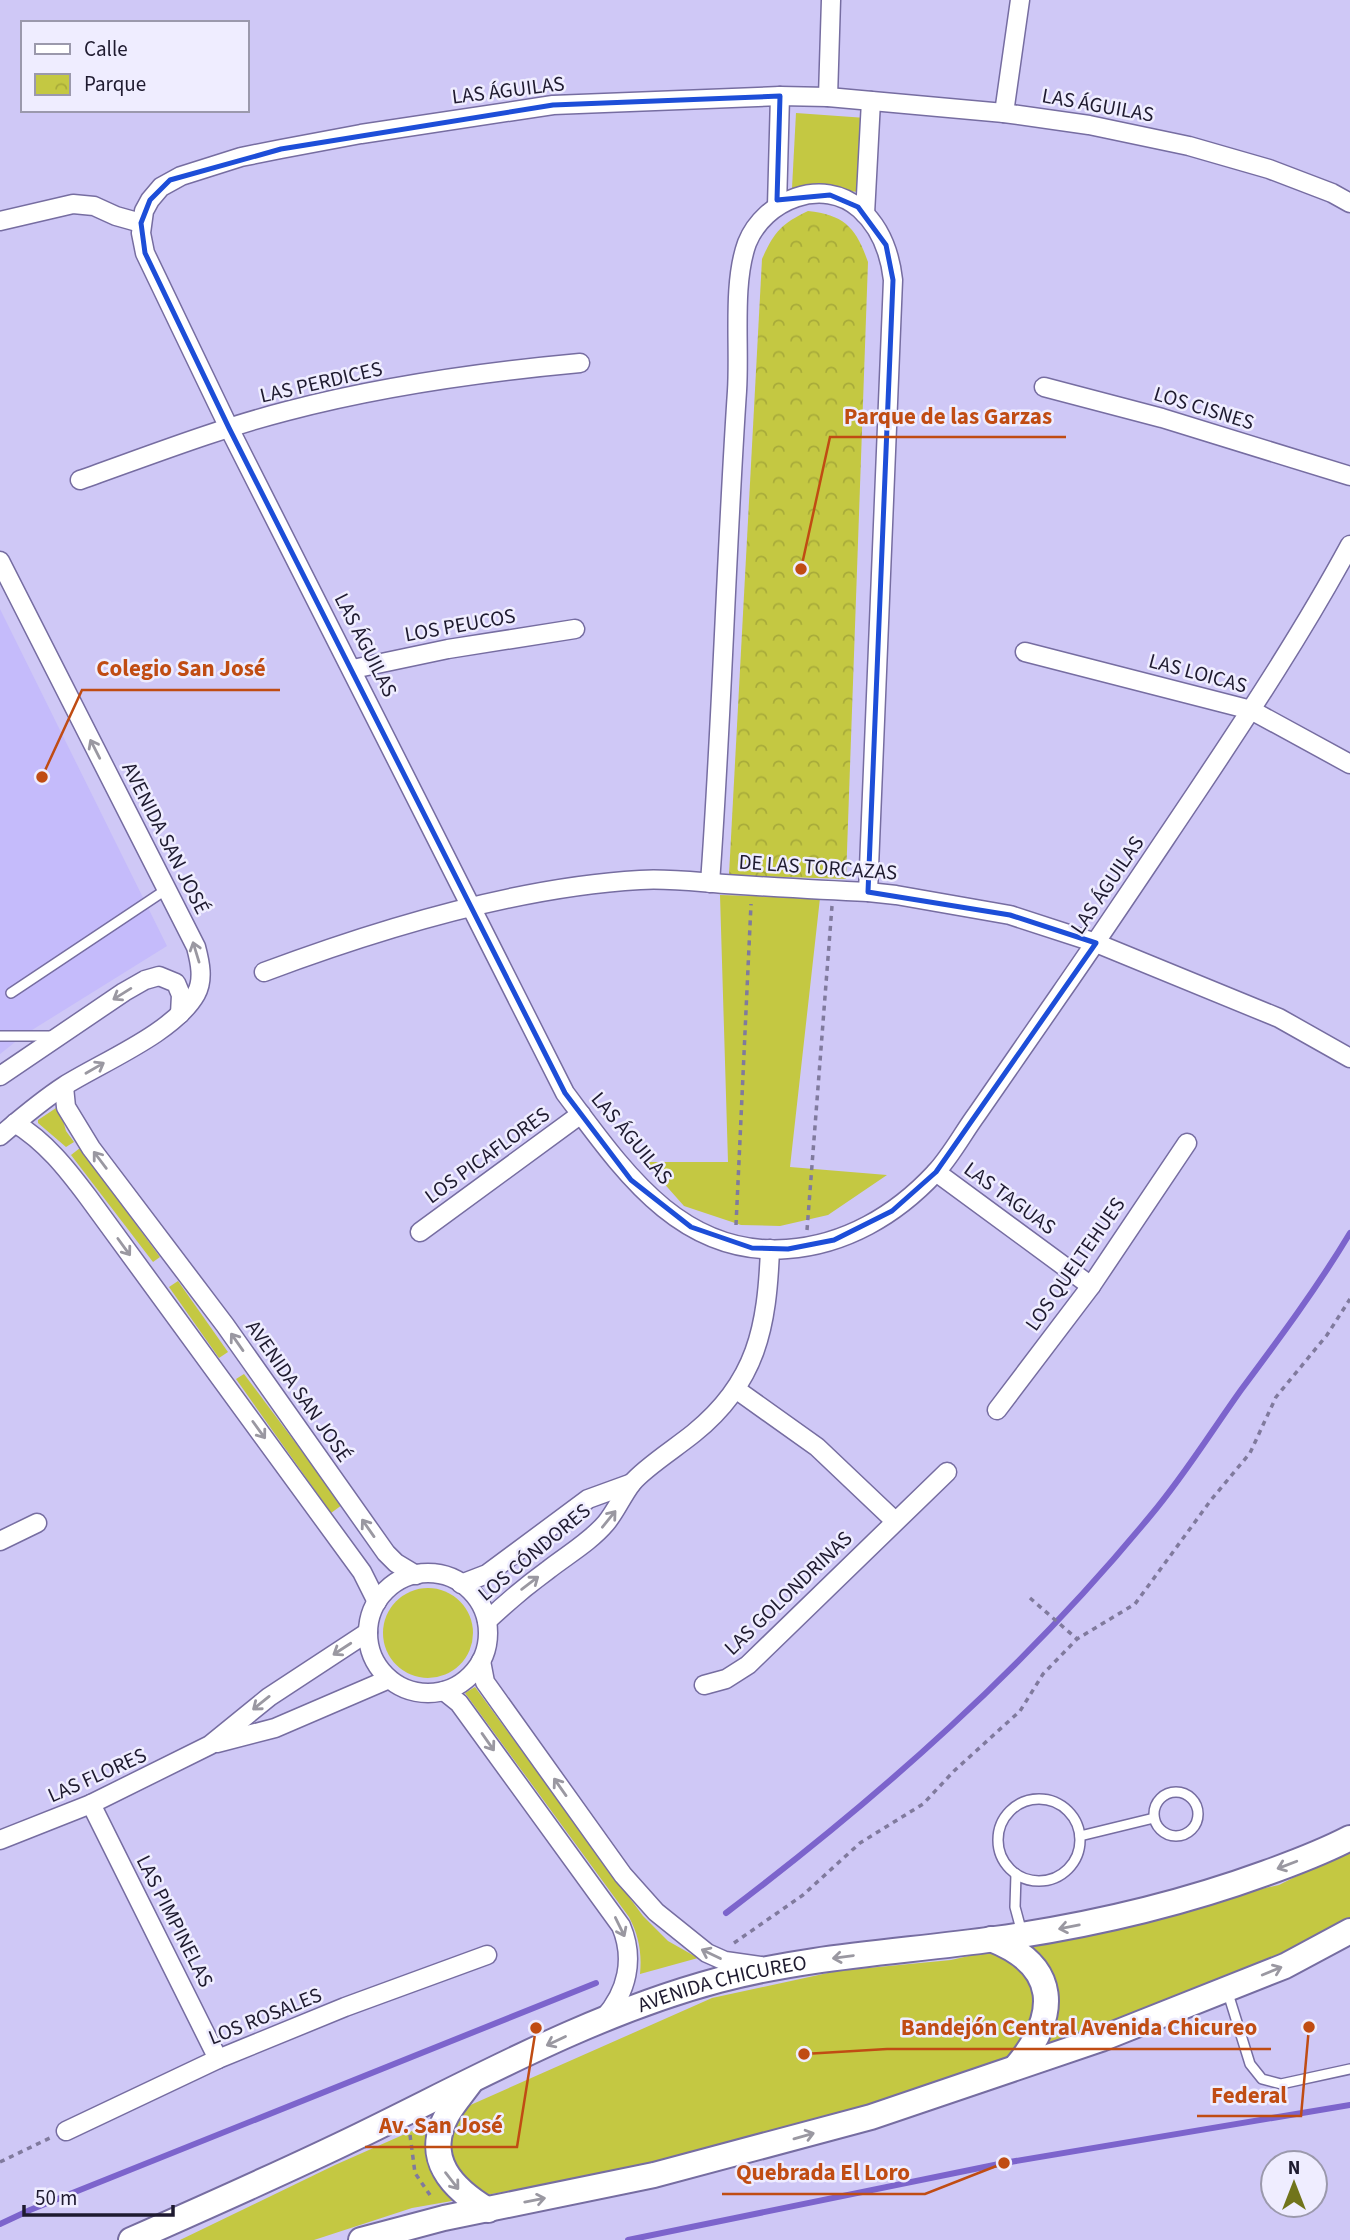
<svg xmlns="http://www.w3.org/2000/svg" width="1350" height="2240" viewBox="0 0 1350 2240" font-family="'Source Sans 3',sans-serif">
  <defs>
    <pattern id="park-crowns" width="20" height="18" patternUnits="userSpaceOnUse" patternTransform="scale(1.75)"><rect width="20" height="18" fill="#c4c842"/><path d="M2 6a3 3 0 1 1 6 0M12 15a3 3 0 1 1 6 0" fill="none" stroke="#a8ab3a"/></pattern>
  </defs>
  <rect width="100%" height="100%" fill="#cfc8f6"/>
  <path fill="#c5bbfb" d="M0,609L167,946L24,1035L0,1054Z"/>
  <g fill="#c4c842">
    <path d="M796,113L866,118L861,192L792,188Z"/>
    <path d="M720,895L820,898L790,1167L887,1175L828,1215L780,1226L741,1225L684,1206L645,1162H728Z"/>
    <path d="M59,1106L66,1131L74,1142L66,1147L38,1123V1120Z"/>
    <path d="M80,1148L160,1257L153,1262L71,1155Z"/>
    <path d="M178,1281L228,1352L219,1358L169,1287Z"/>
    <path d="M244,1374L342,1505L331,1513L236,1379Z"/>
    <circle cx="428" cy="1633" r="45"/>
    <path d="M475,1687L643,1916L668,1941L698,1958L640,1974C642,1953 639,1936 629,1917L465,1693Z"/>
    <path d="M1350,1849V1920L1328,1934L1136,2015L910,2094L672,2162L412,2208L314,2240H180L335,2165L712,1998L837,1971L951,1960L1279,1885Z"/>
  </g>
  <path fill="url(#park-crowns)" d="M808,211C845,215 856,228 868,262L846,879L729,875L762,259C774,232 781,224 808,211Z"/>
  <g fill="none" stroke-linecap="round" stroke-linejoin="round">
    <g stroke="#7c64cc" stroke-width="6">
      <path d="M726,1913C883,1794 1026,1667 1151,1515C1184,1476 1211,1432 1241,1390C1279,1339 1317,1288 1350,1233"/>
      <path d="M0,2224L30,2210L596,1983"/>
      <path d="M628,2240L1004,2163L1350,2105"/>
    </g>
    <defs>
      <g id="service">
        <path d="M11,993L167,889"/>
        <path d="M0,1036H52"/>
        <circle cx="1176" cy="1814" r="22"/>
        <circle cx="1039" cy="1840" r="41"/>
        <path d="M1080,1836L1154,1818"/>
        <path d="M1016,1874L1015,1907L1022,1933"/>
        <path d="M1227,1990L1250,2064L1262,2079L1281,2084L1350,2069"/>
      </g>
      <g id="minor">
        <path d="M828,97L831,0"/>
        <path d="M1004,113L1020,0"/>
        <path d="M1350,203L1332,193L1269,169L1189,146L1089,125L1004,113L828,97L780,96L553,105L361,134L281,149L241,157L181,176L161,187L150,200L144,211L141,233L145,253L229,428L565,1093C622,1169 680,1257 787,1249C845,1245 896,1215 935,1173C951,1156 963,1133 977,1114C1005,1074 1032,1034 1060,994C1106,928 1151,860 1196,793C1250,712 1304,630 1350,545"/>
        <path d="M777,206L780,96"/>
        <path d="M865,214L871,101"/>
        <path d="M0,221L73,204L94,206L116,216L141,223"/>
        <path d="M1044,387L1162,418L1350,476"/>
        <path d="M80,480C148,456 217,429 287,411C382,386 482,372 580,363"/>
        <path d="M0,561L196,947C200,962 204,980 196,994C174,1033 102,1062 64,1086C41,1101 21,1118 0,1136"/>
        <path d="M1025,652L1251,710L1350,764"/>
        <path d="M353,669L448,649L575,629"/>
        <path d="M710,883C722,719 726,555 737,391C740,346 732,284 747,243C764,200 823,176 860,209C881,228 890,253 893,280L868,892"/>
        <path d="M264,972C379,929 517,887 640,880C667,878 697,882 725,884C772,887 820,890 868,892L896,895L1010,915L1096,943L1279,1018L1350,1058"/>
        <path d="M0,1076L124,992L145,980L159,976L176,983L181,995L180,1014"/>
        <path d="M64,1087L66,1107L91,1148L225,1325L386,1553L396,1563L416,1575"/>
        <path d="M15,1123C46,1142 67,1169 88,1197L362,1572L377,1602"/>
        <path d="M936,1172L1091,1286"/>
        <path d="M420,1232L581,1114"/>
        <path d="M737,1390L817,1447L895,1521"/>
        <path d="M997,1410L1091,1286L1187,1143"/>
        <path d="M0,1541L37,1523"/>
        <circle cx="428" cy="1633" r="60"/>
        <path d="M461,1584L487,1574L588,1499L632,1483"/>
        <path d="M487,1621C506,1603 526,1586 548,1570C567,1555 590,1542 606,1523C616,1511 622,1496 632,1483C644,1468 677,1447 694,1433C757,1382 767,1327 770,1249"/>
        <path d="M481,1661L485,1682L623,1875L656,1912L707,1953L725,1961L760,1966"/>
        <path d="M704,1685L726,1679L748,1665L947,1472"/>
        <path d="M444,1691L459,1703L621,1926C635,1959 627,1992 604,2018"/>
        <path d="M217,1743L275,1728L389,1679"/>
        <path d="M91,1804L218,2059"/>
        <path d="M0,1840L91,1804L210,1745L269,1697L368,1632"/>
        <path d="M66,2131L218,2059L345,2007L487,1955"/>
      </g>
      <g id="secondary">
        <path d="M991,1939C1060,1966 1059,2015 1016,2067"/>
        <path d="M470,2083C462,2094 453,2104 447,2115C423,2159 453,2189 488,2210"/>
        <path id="s1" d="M131,2240C208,2206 285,2172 361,2135C478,2078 592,2014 719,1980C809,1956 902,1952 995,1939C1087,1926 1178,1905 1266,1873C1294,1863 1323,1852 1350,1838"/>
        <path d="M361,2240L444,2218L654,2175L871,2117L1101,2039L1285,1966L1350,1931"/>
      </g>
    </defs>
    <use href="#service" stroke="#766da1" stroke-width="12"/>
    <use href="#minor" stroke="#766da1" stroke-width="21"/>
    <use href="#secondary" stroke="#766da1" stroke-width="28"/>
    <g stroke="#807a9d" stroke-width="3.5" stroke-dasharray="5 5" stroke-linecap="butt">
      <path d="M736,1225L751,904"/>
      <path d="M807,1230L832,906"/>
      <path d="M1030,1598L1077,1639"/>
      <path d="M734,1943L803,1895L860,1843L923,1804L954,1771L1020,1711L1043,1674L1077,1639L1135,1604L1211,1500L1250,1453L1276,1397L1327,1335L1350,1299"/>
      <path d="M410,2135L415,2173L432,2198"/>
      <path d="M0,2162L52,2137"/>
    </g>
    <use href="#service" stroke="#fff" stroke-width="9"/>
    <use href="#minor" stroke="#fff" stroke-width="18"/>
    <use href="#secondary" stroke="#fff" stroke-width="24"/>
  </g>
  <defs><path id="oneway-shaft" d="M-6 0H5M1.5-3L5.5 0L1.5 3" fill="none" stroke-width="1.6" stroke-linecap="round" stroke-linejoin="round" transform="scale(1.75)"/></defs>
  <g stroke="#9a98a1">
    <use href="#oneway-shaft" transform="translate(95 749) rotate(-117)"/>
    <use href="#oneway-shaft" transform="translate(196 952) rotate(-107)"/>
    <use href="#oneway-shaft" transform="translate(122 994) rotate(148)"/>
    <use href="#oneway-shaft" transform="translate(95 1068) rotate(-30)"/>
    <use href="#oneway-shaft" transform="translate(100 1160) rotate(-127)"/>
    <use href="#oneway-shaft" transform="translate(124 1247) rotate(54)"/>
    <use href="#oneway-shaft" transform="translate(237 1342) rotate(-125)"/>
    <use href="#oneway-shaft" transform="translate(259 1430) rotate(54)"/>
    <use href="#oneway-shaft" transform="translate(609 1519) rotate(-51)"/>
    <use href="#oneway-shaft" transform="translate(368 1528) rotate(-125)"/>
    <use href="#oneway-shaft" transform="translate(530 1583) rotate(-37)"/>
    <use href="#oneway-shaft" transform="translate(342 1649) rotate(147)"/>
    <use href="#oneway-shaft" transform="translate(261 1703) rotate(141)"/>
    <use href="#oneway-shaft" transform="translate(488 1742) rotate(55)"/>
    <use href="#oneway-shaft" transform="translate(560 1787) rotate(-125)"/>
    <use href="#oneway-shaft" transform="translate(1287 1865) rotate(159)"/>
    <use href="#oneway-shaft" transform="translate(620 1927) rotate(64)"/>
    <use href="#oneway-shaft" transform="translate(1069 1927) rotate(169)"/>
    <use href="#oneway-shaft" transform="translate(711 1954) rotate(-154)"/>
    <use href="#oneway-shaft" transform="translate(843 1957) rotate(172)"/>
    <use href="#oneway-shaft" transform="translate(1272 1971) rotate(-22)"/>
    <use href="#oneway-shaft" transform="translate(556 2041) rotate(155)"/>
    <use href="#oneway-shaft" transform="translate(804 2136) rotate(-16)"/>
    <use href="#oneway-shaft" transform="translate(452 2181) rotate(52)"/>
    <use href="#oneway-shaft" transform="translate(535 2200) rotate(-11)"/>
  </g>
  <path fill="none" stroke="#1d4ed8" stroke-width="5" stroke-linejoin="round" d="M780,96L777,200L830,195L858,207L886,245L893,280L868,892L1010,915L1096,943L936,1172L892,1211L834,1240L788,1249L752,1248L691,1227L631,1180L565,1093L229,428L145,253L141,223L150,200L170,180L281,149L553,105Z"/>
  <g text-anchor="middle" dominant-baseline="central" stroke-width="5" stroke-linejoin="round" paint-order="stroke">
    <g font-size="21" fill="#1e1a2f" stroke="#efedff">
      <text transform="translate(508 90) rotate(-7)">LAS ÁGUILAS</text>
      <text transform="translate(1098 105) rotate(10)">LAS ÁGUILAS</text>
      <text transform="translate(321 382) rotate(-13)">LAS PERDICES</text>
      <text transform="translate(1204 408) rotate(17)">LOS CISNES</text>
      <text transform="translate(460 625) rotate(-10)">LOS PEUCOS</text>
      <text transform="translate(366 645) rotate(63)">LAS ÁGUILAS</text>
      <text transform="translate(1198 673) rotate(15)">LAS LOICAS</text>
      <text transform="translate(166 838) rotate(63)">AVENIDA SAN JOSÉ</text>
      <text transform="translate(818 867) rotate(4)">DE LAS TORCAZAS</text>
      <text transform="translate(1107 885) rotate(-56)">LAS ÁGUILAS</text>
      <text transform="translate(632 1138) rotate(50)">LAS ÁGUILAS</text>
      <text transform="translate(487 1155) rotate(-36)">LOS PICAFLORES</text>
      <text transform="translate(1010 1198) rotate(36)">LAS TAGUAS</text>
      <text transform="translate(1075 1264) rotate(-55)">LOS QUELTEHUES</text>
      <text transform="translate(299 1391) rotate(55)">AVENIDA SAN JOSÉ</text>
      <text transform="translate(534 1552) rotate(-40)">LOS CÓNDORES</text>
      <text transform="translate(788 1593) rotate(-44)">LAS GOLONDRINAS</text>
      <text transform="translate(97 1775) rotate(-24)">LAS FLORES</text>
      <text transform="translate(175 1921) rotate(63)">LAS PIMPINELAS</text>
      <text stroke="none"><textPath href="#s1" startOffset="646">AVENIDA CHICUREO</textPath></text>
      <text transform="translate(265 2016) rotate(-22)">LOS ROSALES</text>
    </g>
  </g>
  <path fill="none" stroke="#c04c13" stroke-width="2.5" d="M801 569L830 437H1066M42 777L82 690H280M804 2054L887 2049H1271M1309 2027L1301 2116H1197M536 2028L517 2147H365M1004 2163L925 2194H722"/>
  <g fill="#c04c13" stroke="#efedff" stroke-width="2.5">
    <circle cx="801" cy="569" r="7"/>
    <circle cx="42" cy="777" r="7"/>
    <circle cx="804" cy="2054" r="7"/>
    <circle cx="1309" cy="2027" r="7"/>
    <circle cx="536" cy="2028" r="7"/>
    <circle cx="1004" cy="2163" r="7"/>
  </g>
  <g font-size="23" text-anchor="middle" font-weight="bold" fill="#c04c13" stroke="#efedff" stroke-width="5" stroke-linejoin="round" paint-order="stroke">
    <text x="948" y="424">Parque de las Garzas</text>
    <text x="181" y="676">Colegio San José</text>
    <text x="1079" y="2035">Bandejón Central Avenida Chicureo</text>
    <text x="1249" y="2103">Federal</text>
    <text x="441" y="2133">Av. San José</text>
    <text x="823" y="2180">Quebrada El Loro</text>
  </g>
  <rect x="21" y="21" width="228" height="91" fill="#efedff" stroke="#9b99ac" stroke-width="2"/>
  <rect x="35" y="44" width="35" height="10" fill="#ffffff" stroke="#9b99ac" stroke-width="2"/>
  <text x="84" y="56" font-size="21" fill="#1e1a2f">Calle</text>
  <rect x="35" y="74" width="35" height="21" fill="url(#park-crowns)" stroke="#9b99ac" stroke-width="2"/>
  <text x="84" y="91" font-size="21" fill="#1e1a2f">Parque</text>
  <g transform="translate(1294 2184)"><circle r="33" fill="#efedff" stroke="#9b99ac" stroke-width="2"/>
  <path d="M0-5L12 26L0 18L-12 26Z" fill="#71741b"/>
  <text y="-10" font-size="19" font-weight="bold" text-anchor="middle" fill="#1e1a2f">N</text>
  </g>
  <path d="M24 2205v10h149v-10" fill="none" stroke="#1e1a2f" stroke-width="3.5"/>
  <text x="35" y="2205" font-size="21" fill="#1e1a2f" stroke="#efedff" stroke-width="5" paint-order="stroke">50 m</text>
</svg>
